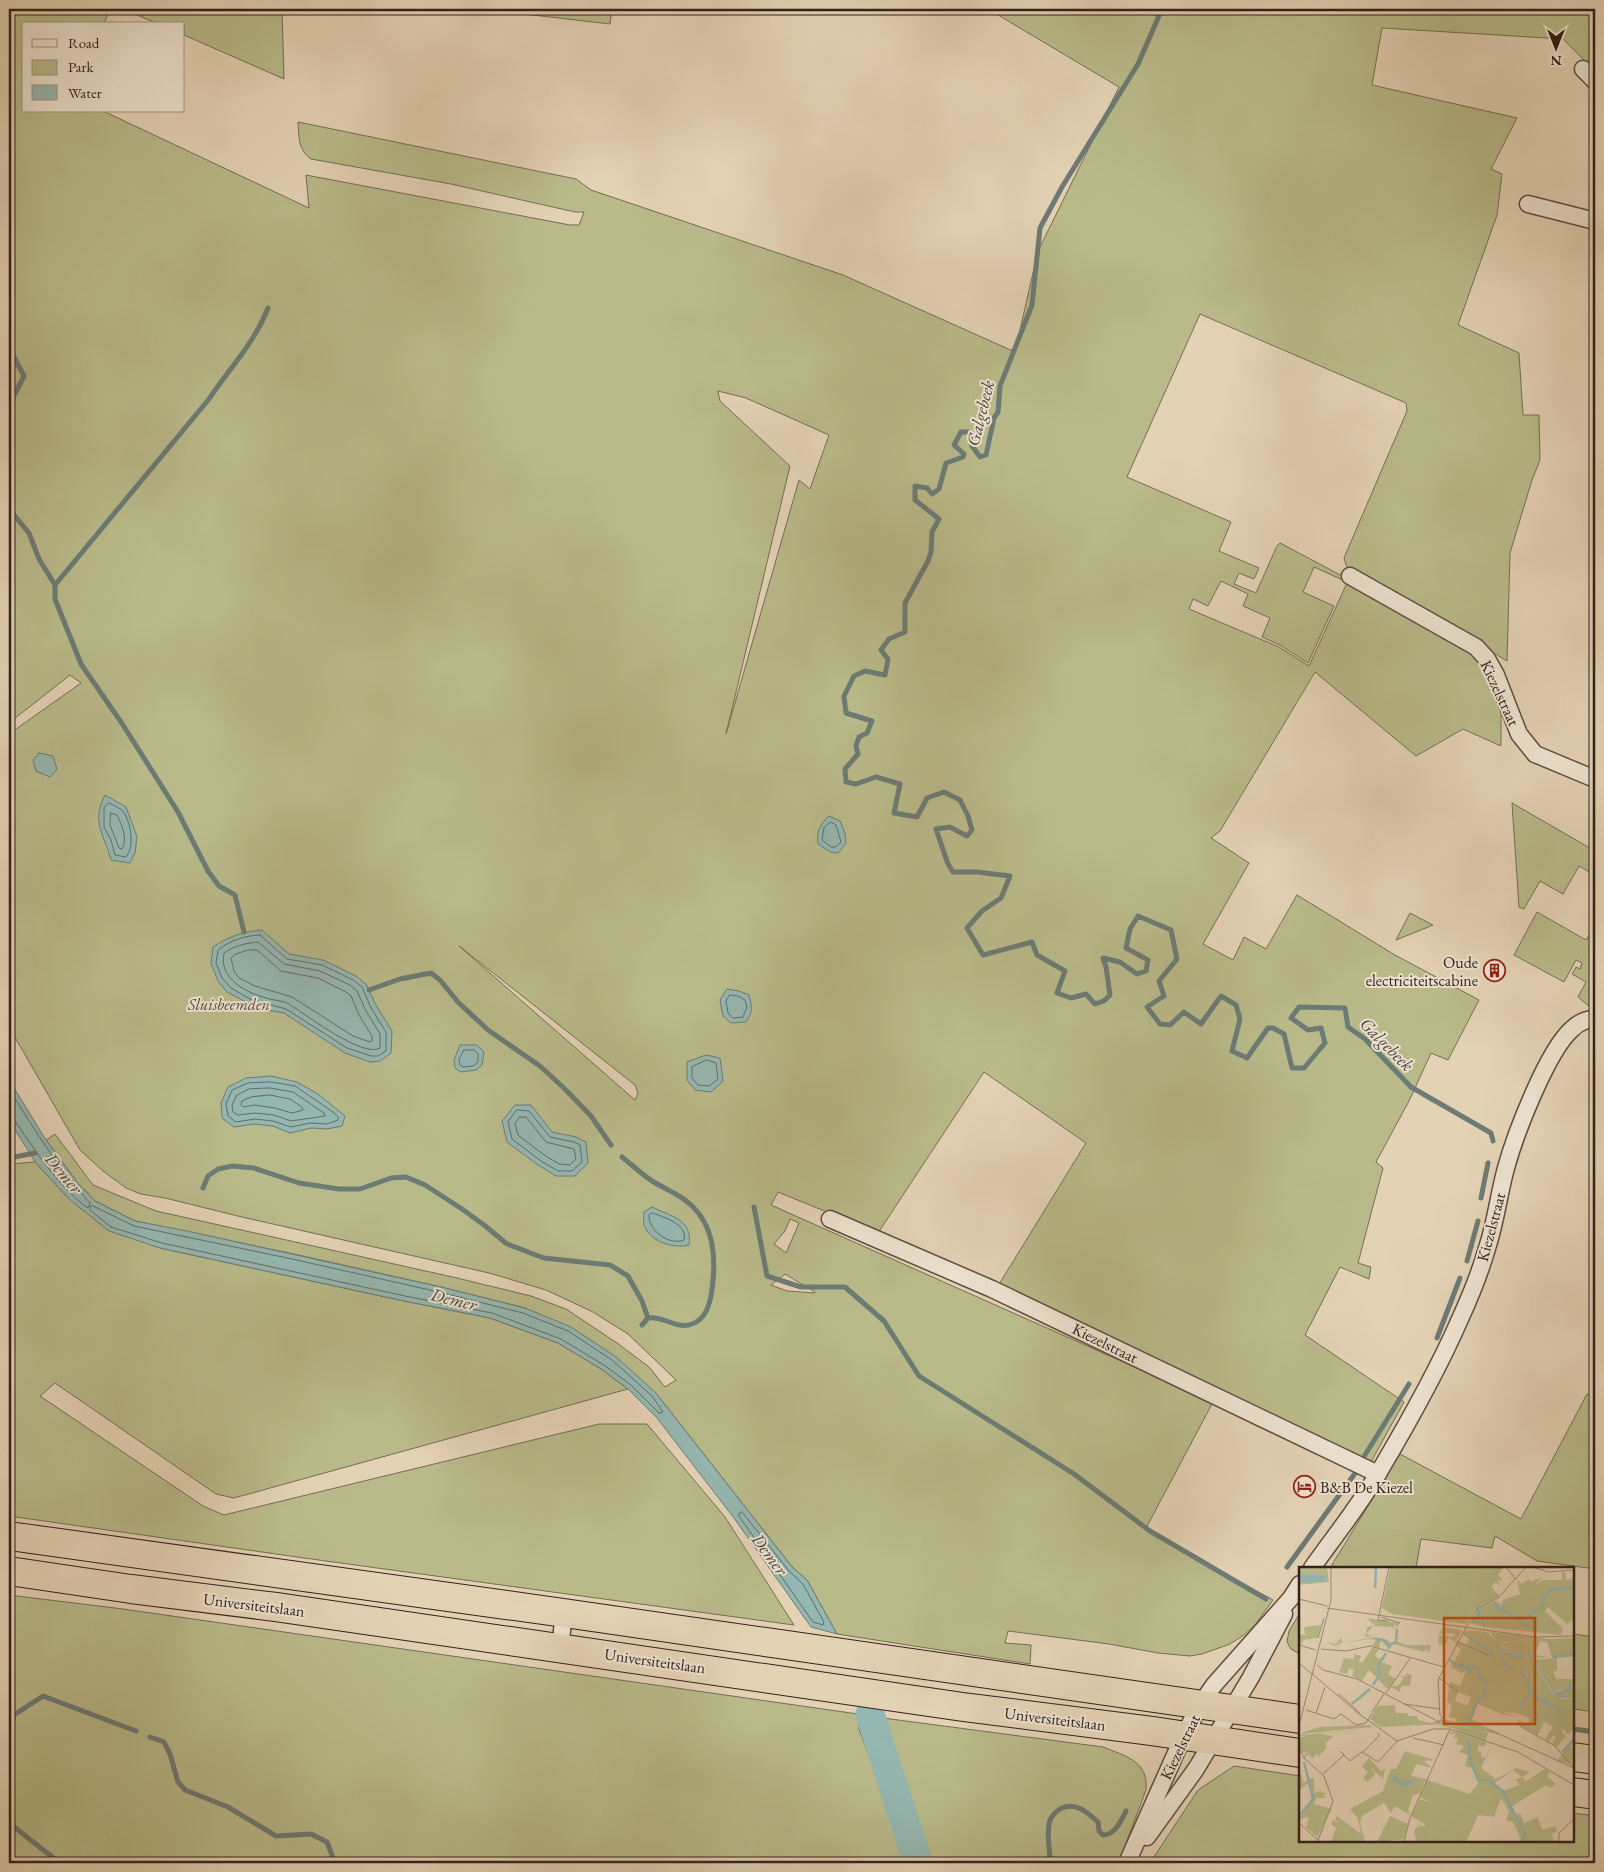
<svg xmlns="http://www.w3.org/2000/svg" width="1604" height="1872" viewBox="0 0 1604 1872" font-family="'EB Garamond',serif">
  <rect width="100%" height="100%" fill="#e4d2b5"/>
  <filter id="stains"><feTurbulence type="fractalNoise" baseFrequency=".004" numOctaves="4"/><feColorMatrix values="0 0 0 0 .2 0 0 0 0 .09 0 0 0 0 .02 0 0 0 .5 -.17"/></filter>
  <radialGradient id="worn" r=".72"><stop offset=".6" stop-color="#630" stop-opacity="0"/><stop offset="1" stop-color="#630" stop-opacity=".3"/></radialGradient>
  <g fill="#b9ba8a" stroke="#756e52" fill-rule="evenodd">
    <path d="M9,9H110L104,24H24V111H103L309,208L306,175L570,225H579L584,212H575L451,184L311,159C298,150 299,137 298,122L576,179L591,190L843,275L1015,352L1038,251L1119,87L988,9H1595V71L1563,39L1382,28L1372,85L1517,118L1491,169L1502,174L1497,215L1458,325L1519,353L1523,415H1539L1540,460L1532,480L1510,553L1507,661L1354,568L1352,571L1347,568L1344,558L1407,411L1406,403L1200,314L1127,477L1231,522L1219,551L1259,568L1254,579L1239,573L1234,584L1256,593L1277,546L1280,543L1346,578L1345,581L1314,567L1303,592L1334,606L1308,663L1280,645L1262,637L1270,618L1243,606L1248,594L1221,581L1208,606L1193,599L1189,609L1279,647L1309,666L1347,583L1469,652L1483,667L1501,708V746L1463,729L1416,756L1315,672L1220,831L1211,838L1249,863L1203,944L1233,960L1244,937L1266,949L1297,895L1395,955L1479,1000L1448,1060L1431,1053L1409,1101L1376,1162L1383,1168L1358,1263L1371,1267L1369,1279L1340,1267L1305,1335L1404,1402L1371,1462L998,1286L1086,1143L984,1072L878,1233L778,1192L771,1205L1213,1402L1145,1530L1273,1600L1255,1625L1244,1635L1230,1644L1202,1654L1190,1656L1158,1653L1109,1644L1008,1631L1005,1643L1031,1645L1030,1664L837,1634L807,1580L793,1568L655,1392L525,1308L441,1287L294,1254L135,1221L95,1201L77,1182L46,1140L55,1134L93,1185L156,1211L457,1278L531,1296L566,1309L617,1343L649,1367L665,1387L676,1380L628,1334L593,1312L546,1290L489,1273L242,1217L165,1198L141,1194L126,1188L103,1171L80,1150L9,1027V734L81,683L70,675L9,723ZM718,391L746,398L829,435L810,489L799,480L726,734L790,466L720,401ZM459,946L635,1085L638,1093L635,1100ZM790,1219L799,1223L786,1253L774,1244L785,1231ZM785,1274L815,1292V1293L787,1291L771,1285Z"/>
    <path d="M123,9H282L284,79L184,35V24H158Z"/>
    <path d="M481,9H612L610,24Z"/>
    <path d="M1512,803L1595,851V875L1579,866L1563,894L1540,881L1524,909L1519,907Z"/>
    <path d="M1537,912L1586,940L1595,926V966L1592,974L1590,1007L1578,997L1586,982L1572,974L1576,967L1580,969L1582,963L1576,960L1564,982L1514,955Z"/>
    <path d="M1410,913L1433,925L1396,940Z"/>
    <path d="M35,1162L70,1200L160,1248L404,1301L490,1318L558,1343L601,1369L628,1389L234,1498L216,1494L55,1383L40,1396L203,1506L224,1515L599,1424H647L725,1517L794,1625L304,1558L9,1516V1164Z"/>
    <path d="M1587,1394L1595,1399V1569L1537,1561L1495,1536L1492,1548L1421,1539L1416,1568H1330L1400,1454L1521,1519Z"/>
    <path d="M9,1595L123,1609L858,1714L859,1729L909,1863H9Z"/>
    <path d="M1300,1613V1654L1291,1649L1287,1642L1289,1631Z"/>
    <path d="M1573,1634L1595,1637V1712L1573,1709Z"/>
    <path d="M883,1718L1103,1747C1125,1756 1149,1761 1146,1790L1123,1851L1116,1863H930Z"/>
    <path d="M1234,1766L1300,1776V1841H1573V1813L1595,1816V1863H1150L1198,1790Z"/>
  </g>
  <g fill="#95b7b1" stroke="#6d7b75">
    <path d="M39,753L53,756L57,769L50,777L36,771L33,760Z"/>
    <path d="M105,795L126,807L132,823L137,837L135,853L130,863L111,860C104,834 91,822 105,795Z"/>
    <path d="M829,816L840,821L845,833L846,843L838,853L830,852L818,844C816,831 820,825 829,816Z"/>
    <path d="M262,930L289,954L323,960L356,976L366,984L376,1005L392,1031L391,1053L380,1061L370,1062L345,1053L284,1013L267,1010L248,1003L227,992L218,981L211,963L213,947C229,936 243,932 262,930Z"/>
    <path d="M727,989L739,991L749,995C752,1006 753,1013 746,1022L731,1023L723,1016L720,1000Z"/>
    <path d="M460,1045H477L484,1052L482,1065L476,1070L461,1072L455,1068L454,1060Z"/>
    <path d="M706,1055L720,1058L723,1081L711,1092L695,1090L687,1080V1062Z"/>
    <path d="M271,1076L297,1082L318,1094L345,1116L342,1126L327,1129L311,1128L290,1133L273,1126L254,1124L234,1127L222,1118L221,1103L228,1087L246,1078Z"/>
    <path d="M9,1080L46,1140L77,1182L95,1201L135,1221L187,1231L441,1287L525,1308L571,1327L615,1356L655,1392L793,1568L807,1580L837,1634L811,1627L734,1518L657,1418L628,1389L601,1369L558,1343L490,1318L404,1301L160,1248L109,1231L70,1200L35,1162L9,1120Z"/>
    <path d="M515,1105H531L552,1132L576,1137L586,1142L588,1163L575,1176H556L538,1165L507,1142L502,1121Z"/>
    <path d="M652,1207C670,1216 693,1219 689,1245C674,1249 650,1242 644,1225C643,1221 644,1216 644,1212Z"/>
  </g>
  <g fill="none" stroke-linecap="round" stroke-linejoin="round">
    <g stroke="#636c66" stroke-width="1">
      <path d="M109,803C113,805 120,808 123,811C131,823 135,846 126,857L115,855L111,840L104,827V808Z"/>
      <path d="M111,813L117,815C122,826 128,838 122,849L119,848L110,825Z"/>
      <path d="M831,822L836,825L841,842L836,847H831L822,840L824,828Z"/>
      <path d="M260,935L287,959L322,965L353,980L362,987L371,1008L386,1032V1051L378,1056H371L347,1048L286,1009L250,999L231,988L222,978L216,963L218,950C231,940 244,936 260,935Z"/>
      <path d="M258,942L284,964L320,971L350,985L357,991L366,1011L380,1034V1048C363,1058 308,1016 292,1006C286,1001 278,1001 270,999C249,994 218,980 224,953C234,946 246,943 258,942Z"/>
      <path d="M248,950H257L281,971L318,978L346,992L351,996L359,1015L372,1036V1041L370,1042L353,1036L292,997L255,986L239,978L234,971L231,958L234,955Z"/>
      <path d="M730,995L738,996L745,1000L747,1007L743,1017L733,1018L728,1013L726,1001Z"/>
      <path d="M464,1050H474L478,1054V1062L473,1066L463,1067L460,1065L459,1060Z"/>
      <path d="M707,1060L716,1063L718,1079L709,1086L698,1085L692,1078V1067Z"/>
      <path d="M271,1082L295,1086L333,1112L338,1117V1120L327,1124L310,1123L291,1127L273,1121L255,1119L236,1122L228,1116L226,1104L232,1090L248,1083Z"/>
      <path d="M270,1088L293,1092L324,1113L325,1116L291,1121L274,1115L255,1113L238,1115L233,1112L232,1105L237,1095L249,1089Z"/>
      <path d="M9,1089C34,1129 58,1168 90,1203L89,1207H86C56,1183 36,1152 15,1121L9,1119"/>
      <path d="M270,1095L290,1099L302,1107L303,1110L292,1113L275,1108L255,1105L243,1107L241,1105L242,1101L251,1097Z"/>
      <path d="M517,1110L529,1111L550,1137L574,1142L580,1145L582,1162L572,1171H558L541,1161L512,1139L508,1122Z"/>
      <path d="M520,1117H526L546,1142L574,1149L576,1159L570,1165L559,1164L544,1155L518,1135L515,1124Z"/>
      <path d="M93,1206L134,1226L292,1259L439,1292L523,1313L568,1331L612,1360L652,1396L663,1412L659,1413L631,1385L604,1365L561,1339L492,1313L405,1296L162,1243L111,1227L90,1210V1207Z"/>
      <path d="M653,1213C665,1218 688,1224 684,1240C670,1246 648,1231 649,1215Z"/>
      <path d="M742,1512L789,1571L803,1584L824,1622L823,1625L813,1622L739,1516V1514Z"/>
    </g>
    <g stroke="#6d7b75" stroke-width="5">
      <path d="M1162,9L1138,64L1062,187L1040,228L1032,305L1000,386L998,412L994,418L986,455L980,457L972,446L969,432H961L954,445L964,454L963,457L946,463L939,489L932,494L927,488L915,486V500L939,519L932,532L931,552L928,561L905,603V632L889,639L881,650L888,659L885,675L865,671L854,676L844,696L846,713L872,721L867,733L859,737L856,746L858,754L845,769L846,782L856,784L876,777L900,784L894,813L917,817L927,798L944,792L960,800L968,816L972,830L967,836L950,827L936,829L948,864L953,872H977L1010,876L1001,898L982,911L967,928L983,955L1032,942L1037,955L1065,971L1057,993L1071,998L1086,994L1095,1004L1104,1001L1110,995L1106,967L1103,958L1120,962L1137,974L1146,971L1148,960L1126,948L1130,929L1138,916L1171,930L1177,959L1159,981L1164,996L1147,1007L1160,1024L1170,1025L1184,1012L1201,1024L1221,996L1236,1005L1240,1019L1232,1051L1247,1058L1268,1028H1273L1284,1034L1292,1068H1304L1325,1043L1321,1028L1308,1030L1291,1018L1299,1007L1345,1008L1348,1027L1365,1039L1411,1087L1491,1133L1493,1141"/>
      <path d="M9,405L24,376L14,357"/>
      <path d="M9,509L29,533L39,559L55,585"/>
      <path d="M244,932L235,895L219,886L208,871L178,812L123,725L81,664L55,599V585L209,399C229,369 255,342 268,308"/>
      <path d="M369,990L400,979L431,973L440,980L458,1002L488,1030L540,1066L566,1090L591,1116L611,1145"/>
      <path d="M622,1157C632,1165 642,1174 652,1181C665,1189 681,1195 691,1205C715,1227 716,1260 712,1290C710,1304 706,1319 692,1324C676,1330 663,1315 648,1318L642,1325"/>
      <path d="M9,1158L35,1153"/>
      <path d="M203,1188L208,1176L218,1169L233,1166L254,1168L299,1183L339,1189H360L391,1178L406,1177L425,1185L462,1209L484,1225L507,1244L544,1258L610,1265L628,1276L642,1301L648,1318"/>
      <path d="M1481,1198L1488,1163"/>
      <path d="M754,1207L767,1276L801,1287H845L884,1321L919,1376L1074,1474L1150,1531L1266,1599"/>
      <path d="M1467,1261L1478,1221"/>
      <path d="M1437,1338L1460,1278"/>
      <path d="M1365,1455L1409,1384"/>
      <path d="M1287,1567L1356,1472"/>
      <path d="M1573,1729L1595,1732"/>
      <path d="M9,1731L14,1715L43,1696L136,1731"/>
      <path d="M150,1737L164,1742L170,1754L178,1782L185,1790L228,1807L276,1836L311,1834L327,1842L335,1863"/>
      <path d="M9,1823L60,1863"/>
      <path d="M1043,1863L1050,1856C1049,1846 1047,1835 1049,1824C1050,1817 1054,1813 1060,1809C1075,1801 1087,1812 1098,1822L1099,1831L1103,1835C1115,1835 1121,1821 1126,1811"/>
    </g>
    <path stroke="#95b7b1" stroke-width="29" d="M870,1714L918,1863"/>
    <defs>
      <g id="minor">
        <path d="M1583,69L1595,81"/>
        <path d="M1528,204L1595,221"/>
        <path d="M1350,576L1476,647L1487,659L1496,675L1519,734L1535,754L1595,779"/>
        <path d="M830,1219L992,1289L1378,1474"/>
        <path d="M1312,1568C1334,1537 1359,1506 1379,1472C1408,1423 1437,1372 1460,1319C1471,1295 1481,1270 1488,1245C1496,1220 1499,1193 1506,1168C1515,1135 1547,1051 1572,1029C1579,1022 1586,1020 1595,1018"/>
        <path d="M560,1648L564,1613"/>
        <path d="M1147,1837L1196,1769L1251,1677L1284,1614"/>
        <path d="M1127,1863L1183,1737L1200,1705L1214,1685L1291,1598L1300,1584"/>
      </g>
      <g id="trunk">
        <path d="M9,1536L564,1613L1300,1719"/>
        <path d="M9,1571L131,1589L276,1607L963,1707L1152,1731L1300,1753"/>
        <path d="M1573,1757L1595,1760"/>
        <path d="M1573,1792L1595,1795"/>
      </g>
    </defs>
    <use href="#minor" stroke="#5e4e42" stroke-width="19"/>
    <use href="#trunk" stroke="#31221b" stroke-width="30"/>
    <use href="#minor" stroke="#ede2cf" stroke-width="16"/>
    <use href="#trunk" stroke="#e4d2b5" stroke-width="28"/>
  </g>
  <defs>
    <symbol id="building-ring" viewBox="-11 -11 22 22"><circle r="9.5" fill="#ede2cf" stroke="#8f2418" stroke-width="1.5"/><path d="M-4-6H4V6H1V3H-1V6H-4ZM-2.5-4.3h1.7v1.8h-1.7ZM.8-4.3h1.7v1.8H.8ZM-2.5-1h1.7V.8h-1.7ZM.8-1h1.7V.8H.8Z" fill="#8f2418"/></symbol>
    <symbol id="hotel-ring" viewBox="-11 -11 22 22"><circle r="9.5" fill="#ede2cf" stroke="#8f2418" stroke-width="1.5"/><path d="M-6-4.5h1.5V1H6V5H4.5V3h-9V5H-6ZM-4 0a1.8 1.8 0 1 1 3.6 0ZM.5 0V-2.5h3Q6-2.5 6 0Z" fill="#8f2418"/></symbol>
  </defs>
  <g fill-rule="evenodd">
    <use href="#building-ring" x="1482" y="958" width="25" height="25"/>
    <use href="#hotel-ring" x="1292" y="1474" width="25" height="25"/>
  </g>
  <g text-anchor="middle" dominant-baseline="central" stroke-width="4" stroke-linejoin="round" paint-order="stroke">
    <g font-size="16" fill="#31221b" stroke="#ede2cf">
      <text transform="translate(1500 693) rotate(65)">Kiezelstraat</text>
      <text transform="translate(1491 1227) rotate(-75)">Kiezelstraat</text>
      <text transform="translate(1105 1343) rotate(26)">Kiezelstraat</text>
      <text transform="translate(254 1605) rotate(7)">Universiteitslaan</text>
      <text transform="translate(655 1661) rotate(8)">Universiteitslaan</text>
      <text transform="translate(1055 1719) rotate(7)">Universiteitslaan</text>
      <text transform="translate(1180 1747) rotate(-64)">Kiezelstraat</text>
    </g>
    <g font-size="16" fill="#31221b" stroke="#ede2cf" text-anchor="end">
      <text x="1478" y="962">Oude<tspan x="1478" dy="18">electriciteitscabine</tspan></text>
      <text x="1320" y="1487" text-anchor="start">B&amp;B De Kiezel</text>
    </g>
    <g font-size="16" font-style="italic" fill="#534837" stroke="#ede2cf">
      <text x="229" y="1004">Sluisbeemden</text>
    </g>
    <g font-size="18" font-style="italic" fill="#4a4740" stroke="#ede2cf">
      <text transform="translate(980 413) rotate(-76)">Galgebeek</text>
      <text transform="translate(1387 1044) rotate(45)">Galgebeek</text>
      <text transform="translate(64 1173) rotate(50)">Demer</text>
      <text transform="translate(454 1299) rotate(14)">Demer</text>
      <text transform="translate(770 1554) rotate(53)">Demer</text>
    </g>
  </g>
  <g transform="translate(1299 1567)">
    <rect width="275" height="275" fill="#e4d2b5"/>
    <path d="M0,0H28L30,15L0,18ZM91,0H205L199,8L204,13L198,14L203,19L196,15L192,20L201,29L177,42L166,57L93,47L83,41ZM263,5H266L267,13L275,11V52L268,57L249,40L246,44L264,62L262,68L187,60L180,42L196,34L203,38L204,33L221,27L218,13L223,17L230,12L232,15L243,10L236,18L244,13H263ZM179,42L180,44L186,60L171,56ZM68,51L92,55V58V55L100,56L99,61L95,57V61L99,62L97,74L107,78H132L130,86L127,82L125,85L91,76L96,75L98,63L94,62V60L74,59L67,67L73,69L66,70L68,61L79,56L74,57ZM22,58L19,71L5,73L2,78L0,67L6,68L5,60ZM143,60L158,62L163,64L156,75L150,71L146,78L139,77L140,68L155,70L156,66L140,67ZM168,63L188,65L203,82L230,89L254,126L263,132H275V162L269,167L264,162L263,165L267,169L258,180L253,176L257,170L254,168L250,175L246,172L254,160L248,156L245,155L239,168L220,158L219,153L229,157L231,151L218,146L203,145L219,150L203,147L178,137L172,152L198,166L200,162L199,167L148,157L81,160L71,152L78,139L96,138L97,146H109V149H118L119,153L132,156L144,152L157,155L158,152L150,150L153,139L148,134L151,115L161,119L167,104L162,106L152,100L162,82L156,78L158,74L167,78L171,71L163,67ZM159,125L172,130L168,139L156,134ZM191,65L251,72L275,71V89L253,90L248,75L241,74L236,88L251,90L234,91L200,78L222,72L233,78L224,72L199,77ZM42,70V74L48,75L76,70L89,73L92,79L89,81L82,73L80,81L73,79L77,73L70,72L50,75H43L38,82L42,74L37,79L27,75L37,77ZM73,81L80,82L76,89L80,92L86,89L82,95L93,99L89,107L97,112L89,122L70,103L63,114L53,109L55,103L50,101L48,107L40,105L45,91L54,92L56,87L62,89L60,94L63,96ZM258,91V103L254,105L257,112H275V131H265L256,127L254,125L263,123L266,121L254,124L235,93ZM108,106L113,108L111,119H102L101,125L92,120L100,118L104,112L101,107L105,110ZM71,158L74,160L0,167L20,160ZM137,158L166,160L189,166L186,175L153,161ZM76,162L21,167L34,169L26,177L28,180L20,189L22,192L17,187L13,192L10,187L6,191L4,189L9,185L2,186L0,180V170H6L1,168ZM151,164L157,165L188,176L184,180L180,178L178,184L182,185V190L186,191L193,178L182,201L197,212L217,201L231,205L223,210L227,214L246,202L251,205L248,209L257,217L251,221L247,218L212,240L217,248L221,246L225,256L239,250L243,263L257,259L258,265L253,266L254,274L220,275L222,272L214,255L207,253L210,244L202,231L195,250L179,248L167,275L118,274L115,266L117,260L121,261L118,257L125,260L126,257L112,249L121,232L133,236L121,230L128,213L171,227L180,215L173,201L166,199L169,188L160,185L165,179L157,177L159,170L154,172L157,166L152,168ZM214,203L223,210L217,213L220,218L204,224L196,216ZM275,170V177L271,179L275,182L273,197L258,194ZM106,184L136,193L125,194L133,201L117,197L112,209L127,212L121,226L114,228L109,242L111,248L96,239L92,246L85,236L63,249L61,256L66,275H32L37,261L32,257L34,253L40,256L36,252L38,249L62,267L59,252L51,242L84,224L92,202H97ZM70,191L82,204L86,202L84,212L71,200L76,207L68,215L64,211L69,206L63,199ZM5,196L11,212L15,211V226L21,224L28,227L24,228L27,231H17L15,237L33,242L18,270L7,260L10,250L0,252L13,232L10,215L0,224V202L5,216L9,213ZM91,249L109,257L105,272L78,275Z" fill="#b9ba8a" fill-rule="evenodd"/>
    <path d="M0,9L25,10L26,15H0ZM188,65L204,81L226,86L232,89L258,128L275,132L258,130L230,89L203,82ZM95,208L103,214L116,212L122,215L115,213L107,220L93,214Z" fill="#95b7b1"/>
    <path fill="none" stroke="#95b7b1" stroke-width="2.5" d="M0,8L28,10M76,21L77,0M195,35L198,41L214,48L227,59M178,40L186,60M235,45L243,40L245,30L252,23L275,20M172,54H176L180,43M228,59L235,60L236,55L230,49L234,45M165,67L192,85L193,89M77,72L85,73L91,79L89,82M90,78L97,75L98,62M199,83L213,90H224M253,90L275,88M201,92L211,102L215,101M151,93L159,100L162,97L166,101L170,99L169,103L171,105L174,100L180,103L181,112L188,113L184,130L180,131L169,158M74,118L81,107L79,99L87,86M233,125L236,130L265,145M257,128L270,123L272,116M53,137L71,122M220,140L232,124L222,104M169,172L172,195L179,213L190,214L204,224L226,267L222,275M263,185L275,172M0,249L14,232L5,195"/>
    <path fill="none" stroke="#9c8c77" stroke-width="1" d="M207,0L217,13M234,0L249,5L275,3M0,32L28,39M28,41L236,70L275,69M82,50L101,56M172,51L178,42L199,31L227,0M89,54L79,53L90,0M19,71L25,51M158,74L189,88M0,78L17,83M22,82L47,84L71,79L145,100M0,96L57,144M18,98L24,103L58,112L140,155L143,151M275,109V127M140,111L159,125M87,126L112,90M40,127L61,146M105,137L141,142M7,143L35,152L42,147L57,158L67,156L73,146M56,144L98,174L134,162H151L219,185L275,218M73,145L85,127M17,146L26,120M146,153L141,148L139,113L172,51M0,159L32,33V0M221,159L256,179L275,201M191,163L275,201M114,171L145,178M0,181L5,191L25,209L34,234L19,273M41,184L51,194L63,185L79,195L98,174M64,185L80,169L79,166M24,207L45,188M0,256L21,275M105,275L111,251L151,162M260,275V266L275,252"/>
    <path fill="#c34e0f" fill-opacity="0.15" stroke="#c34e0f" stroke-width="2.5" d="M145,51H236V157H145Z"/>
    <rect width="275" height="275" fill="none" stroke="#31221b" stroke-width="2.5"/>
  </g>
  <rect width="1604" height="1872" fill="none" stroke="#e4d2b5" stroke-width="30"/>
  <rect x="10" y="10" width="1584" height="1852" fill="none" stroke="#31221b" stroke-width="2.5"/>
  <rect x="15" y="15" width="1574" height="1842" fill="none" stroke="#31221b"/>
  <rect x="22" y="22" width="162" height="90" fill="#ede2cf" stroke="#a29587"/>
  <rect x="32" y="39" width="25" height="8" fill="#ede2cf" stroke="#a29587"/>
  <text x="68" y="48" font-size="15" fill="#31221b">Road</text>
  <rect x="32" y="60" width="25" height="15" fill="#b9ba8a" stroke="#a29587"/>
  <text x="68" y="72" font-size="15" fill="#31221b">Park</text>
  <rect x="32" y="85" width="25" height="15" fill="#95b7b1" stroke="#a29587"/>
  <text x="68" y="98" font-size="15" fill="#31221b">Water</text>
  <g transform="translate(1556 48) rotate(180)" stroke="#ede2cf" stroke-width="4" paint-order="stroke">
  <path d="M0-4L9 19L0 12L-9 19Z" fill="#31221b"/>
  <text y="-8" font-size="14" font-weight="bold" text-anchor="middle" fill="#31221b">N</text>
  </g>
  <rect width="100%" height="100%" filter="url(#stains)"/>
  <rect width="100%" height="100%" fill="url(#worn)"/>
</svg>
